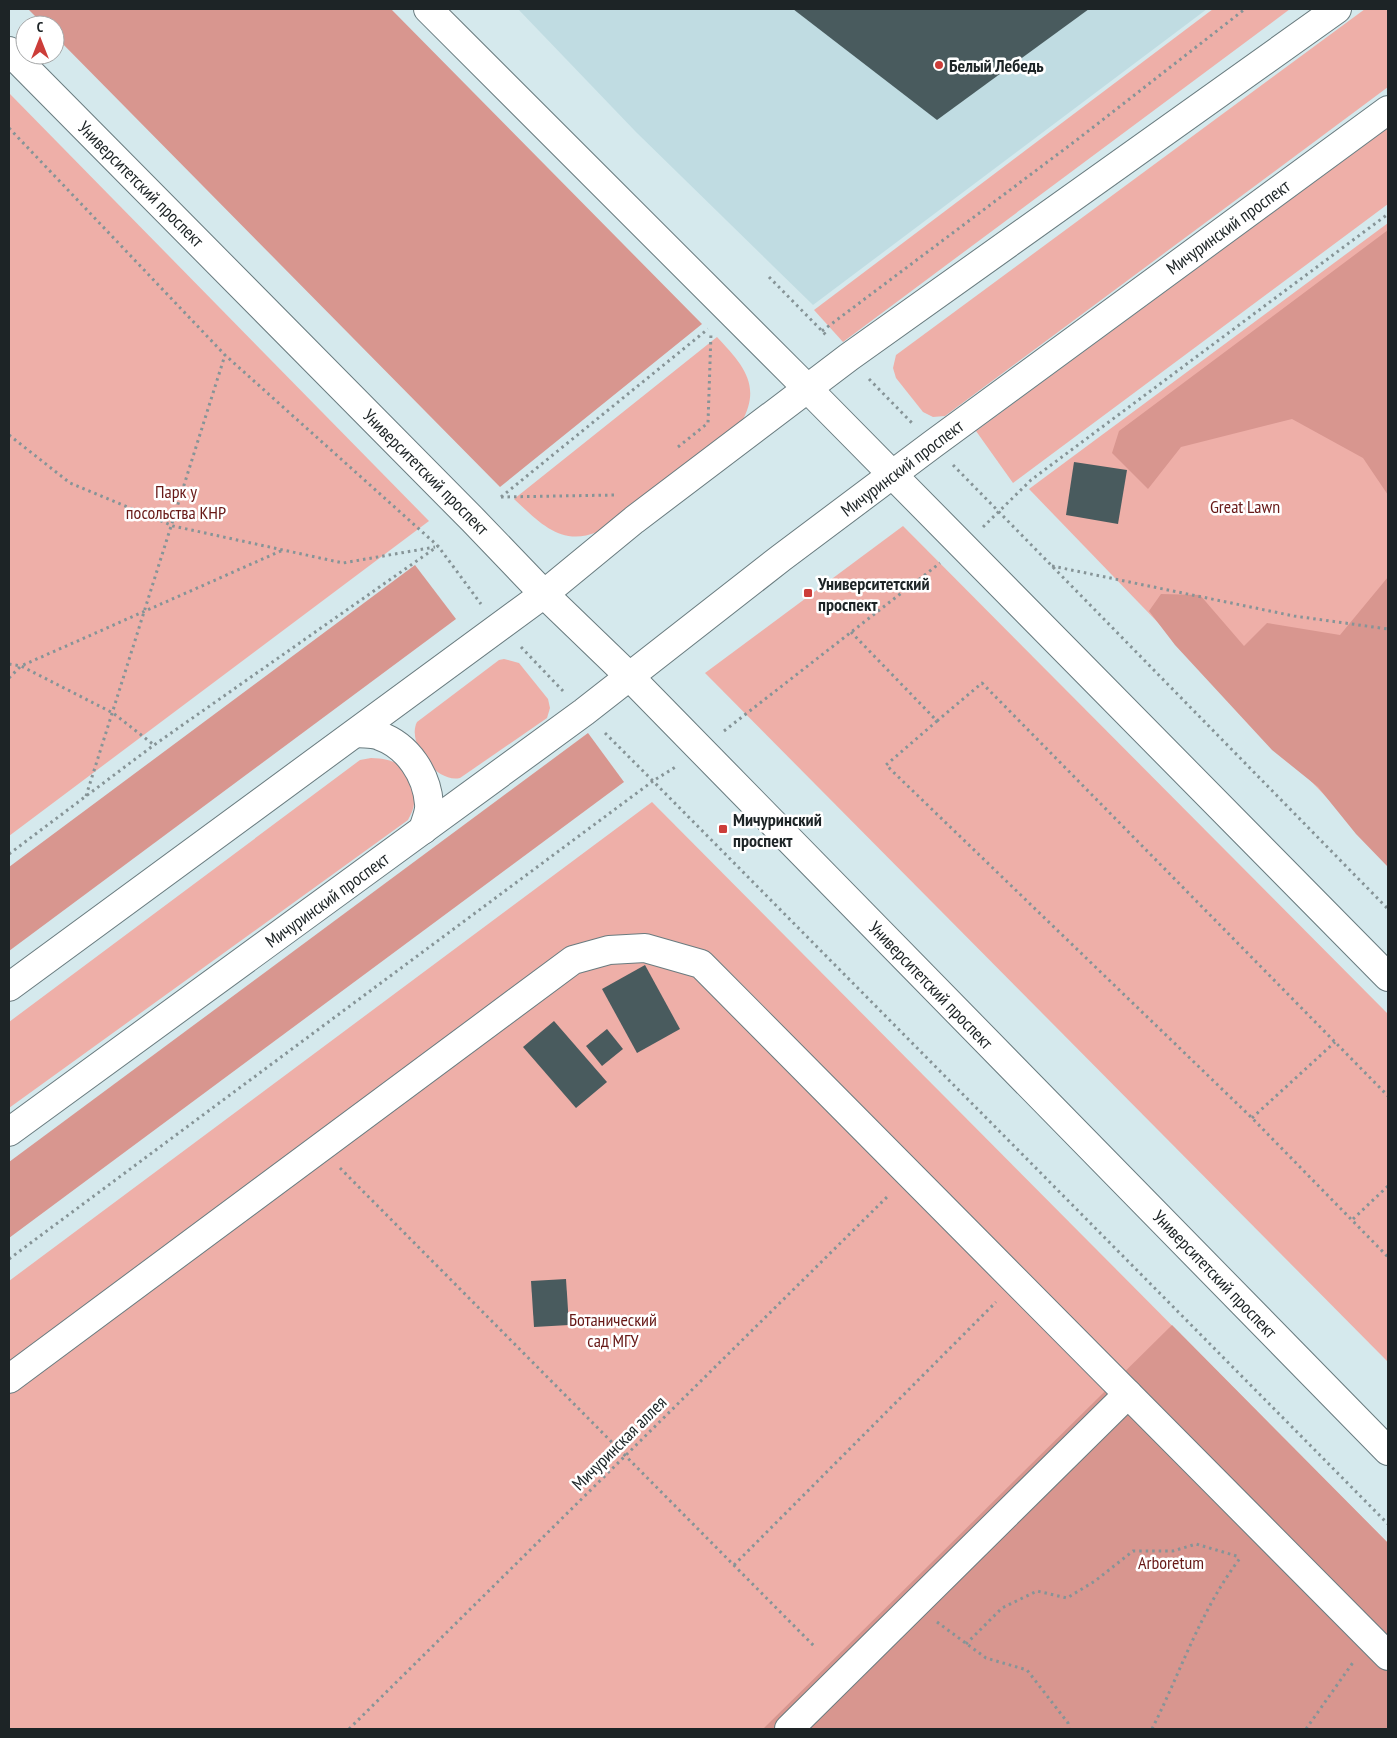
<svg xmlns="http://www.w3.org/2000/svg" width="1397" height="1738" viewBox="0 0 1397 1738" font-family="'PT Sans Narrow',sans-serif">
  <rect width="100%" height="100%" fill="#d5e9ed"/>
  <path fill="#c0dce2" d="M518,9H1207L813,305L636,132Z"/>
  <g fill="#eeafa8">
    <path d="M1213,9H1290L843,342L814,310Z"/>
    <path d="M1365,9H1388V87L945,416L933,417L923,412L896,378L893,368L896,355Z"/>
    <path d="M9,93L429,521L9,836Z"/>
    <path d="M1388,128V204L1013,483L976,431Z"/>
    <path d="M1388,223V861L1029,489Z"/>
    <path d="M717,337C742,364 763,385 741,423L597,532C561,547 539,522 514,499Z"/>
    <path d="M903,526L1388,1014V1362L705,673Z"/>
    <path d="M504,659L519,663L548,699L550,708L547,718L460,778C437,784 406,743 417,722L499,660Z"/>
    <path d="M371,758C396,759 404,764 411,787C416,801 415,807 408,820L9,1108V1022L360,760Z"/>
    <path d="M652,802L1388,1543V1729H9V1281Z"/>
  </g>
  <g fill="#d8968f">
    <path d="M28,9H391L702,324L500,487L55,36V25H44Z"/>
    <path d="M1388,230V495L1363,458L1292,419L1181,447L1148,489L1112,453L1119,431Z"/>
    <path d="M415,565L456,619L9,951V867Z"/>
    <path d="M1388,577V867L1356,834L1318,787L1272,750L1175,645L1149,611L1161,594L1200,595L1244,646L1267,623L1340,635Z"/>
    <path d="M588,733L624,782L9,1238V1162Z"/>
    <path d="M1172,1325L1388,1543V1729H763Z"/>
  </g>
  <g fill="#495b5e">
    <path d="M793,9H1089L937,120Z"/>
    <path d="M1074,462L1127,470L1118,524L1066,515Z"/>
    <path d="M645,965L680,1029L637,1053L602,989Z"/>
    <path d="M554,1021L607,1082L576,1108L523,1047Z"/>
    <path d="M607,1029L623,1049L602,1066L586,1046Z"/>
    <path d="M566,1279L569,1325L534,1327L531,1281Z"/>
  </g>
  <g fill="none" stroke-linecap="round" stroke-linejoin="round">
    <defs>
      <g id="minor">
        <path d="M357,733C364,734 374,733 380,736C408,746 427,775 429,804C430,812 425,822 423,830"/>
        <path d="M9,1379L573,960L609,950L645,948L701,964L1388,1656"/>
        <path d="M789,1729L1128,1394"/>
      </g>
      <g id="major">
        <path d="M428,9L808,389L1388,977"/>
        <path d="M9,51L473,520L544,594L628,675L1388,1451"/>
        <path d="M9,987L544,594L634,520L849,357L1337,9"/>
        <path d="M9,1132L584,712L781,558L933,444L1388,110"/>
      </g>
    </defs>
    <use href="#minor" stroke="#697b7f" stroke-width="30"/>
    <use href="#major" stroke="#697b7f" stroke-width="30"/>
    <g stroke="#869497" stroke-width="3" stroke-dasharray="2.5 4" stroke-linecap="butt">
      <path d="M9,128L225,355L438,546L481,604"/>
      <path d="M769,277L828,337"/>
      <path d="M822,331L1078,139L1245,9"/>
      <path d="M869,379L912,423"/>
      <path d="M9,435L70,483L173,526L343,563L435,547"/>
      <path d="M678,447L708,423L711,333"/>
      <path d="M953,465L1388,909"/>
      <path d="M501,497L615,495L617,493"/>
      <path d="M501,497L708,329"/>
      <path d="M983,527L1031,480L1388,214"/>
      <path d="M1052,566L1294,616L1388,629"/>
      <path d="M851,632L937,721L886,765L1252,1118L1388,1257"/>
      <path d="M521,647L563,691"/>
      <path d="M9,664L21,666L113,713L154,745"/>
      <path d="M9,678L21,666L283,550"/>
      <path d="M937,721L982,683L1388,1096"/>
      <path d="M724,731L940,563"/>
      <path d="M605,733L653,781L677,766"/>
      <path d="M86,796L225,355"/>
      <path d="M9,854L154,745L438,546"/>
      <path d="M1252,1118L1335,1042"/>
      <path d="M340,1168L814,1646"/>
      <path d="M1353,1219L1388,1186"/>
      <path d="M9,1259L653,781L1388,1524"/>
      <path d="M734,1565L996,1302"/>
      <path d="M937,1622L986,1658L1027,1670L1068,1723L1069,1729"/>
      <path d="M966,1644L1002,1608L1037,1591L1067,1598L1095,1581L1133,1551H1173L1196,1544L1240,1557"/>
      <path d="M349,1729L889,1195"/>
      <path d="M1152,1729C1181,1671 1201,1609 1241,1557"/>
      <path d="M1306,1729L1354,1661"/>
    </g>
    <use href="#minor" stroke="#fff" stroke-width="28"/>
    <use href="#major" stroke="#fff" stroke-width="28"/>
  </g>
  <g fill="#cc3d39" stroke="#fff" stroke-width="2">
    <circle cx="939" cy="65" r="5"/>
    <rect x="803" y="588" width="10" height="10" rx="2.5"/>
    <rect x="718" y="824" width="10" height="10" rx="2.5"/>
  </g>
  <g text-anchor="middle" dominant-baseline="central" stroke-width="5" stroke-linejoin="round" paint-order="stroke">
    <g font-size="18" font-weight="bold" fill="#1d2426" stroke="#fff" text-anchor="start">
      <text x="949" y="65">Белый Лебедь</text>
      <text x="818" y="583">Университетский<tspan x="818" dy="21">проспект</tspan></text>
      <text x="733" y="819">Мичуринский<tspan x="733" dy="21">проспект</tspan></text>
    </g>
    <g font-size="18" fill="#1d2426" stroke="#fff">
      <text transform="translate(141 184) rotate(45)">Университетский проспект</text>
      <text transform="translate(1228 227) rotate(-36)">Мичуринский проспект</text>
      <text transform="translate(902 468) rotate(-37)">Мичуринский проспект</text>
      <text transform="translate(426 472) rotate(45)">Университетский проспект</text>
      <text transform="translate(327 900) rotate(-36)">Мичуринский проспект</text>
      <text transform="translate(931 985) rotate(46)">Университетский проспект</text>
      <text transform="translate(1215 1274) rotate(46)">Университетский проспект</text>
      <text transform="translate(619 1443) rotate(-45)">Мичуринская аллея</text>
    </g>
    <g font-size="18" fill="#671917" stroke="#fff">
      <text x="176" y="491">Парк у<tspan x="176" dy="21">посольства КНР</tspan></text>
      <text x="1245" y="506">Great Lawn</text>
      <text x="613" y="1319">Ботанический<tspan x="613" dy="21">сад МГУ</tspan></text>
      <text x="1171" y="1562">Arboretum</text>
    </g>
  </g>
  <rect width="1397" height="1738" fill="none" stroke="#1d2426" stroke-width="20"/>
  <g transform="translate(40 40)"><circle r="24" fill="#ffffff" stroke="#a5a7a8"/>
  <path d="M0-4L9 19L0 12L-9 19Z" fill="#cc3d39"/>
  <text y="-8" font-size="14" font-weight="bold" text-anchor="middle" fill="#1d2426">С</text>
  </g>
</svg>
